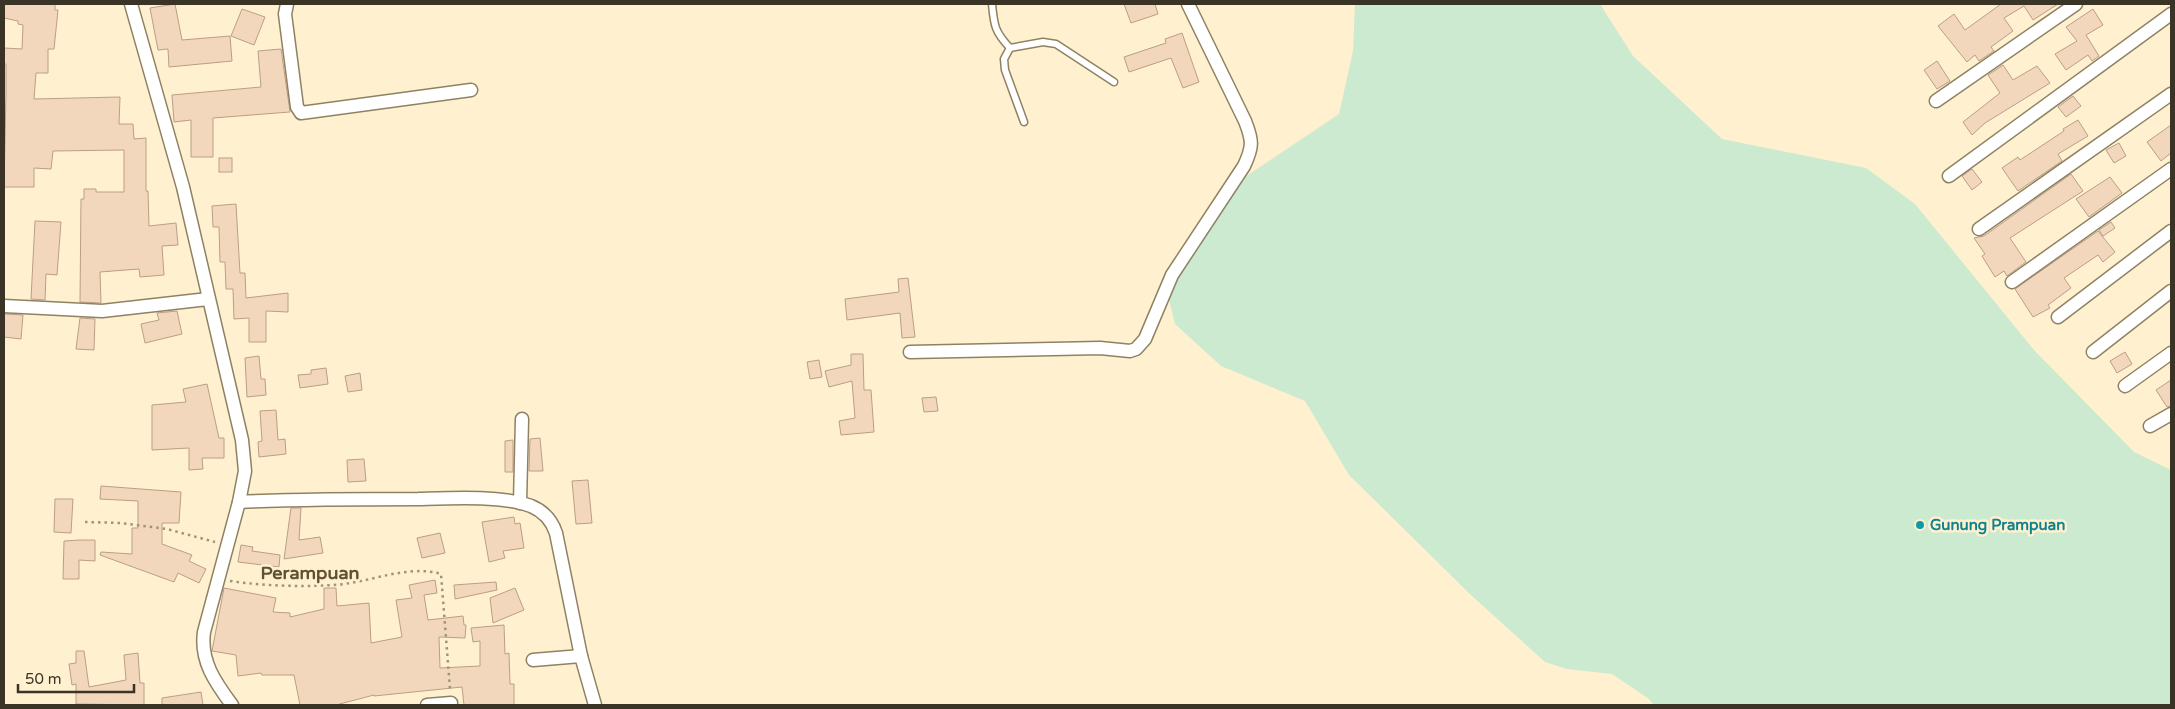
<svg xmlns="http://www.w3.org/2000/svg" width="2175" height="709" viewBox="0 0 2175 709" font-family="'Varela Round',sans-serif">
  <rect width="100%" height="100%" fill="#fff1cf"/>
  <path fill="#cbeacf" d="M1355,4H1600L1633,56L1722,139L1866,168L1915,204L2034,350L2134,452L2171,470V705H1654L1649,699L1612,674L1567,669L1545,662L1472,596L1349,475L1305,401L1221,366L1175,324L1167,291L1245,177L1339,114L1353,51Z"/>
  <g fill="#f3d7bd" stroke="#ba9e86">
    <path d="M4,4H55V10H58L54,49H48V73H36L34,99L120,97L119,124H133L134,139L146,138V191H148L149,226L176,223L178,245L162,246L164,275L140,277L139,269L100,272L101,303L80,302L81,199H84V189H96V192H124V150L53,151L51,169L34,168V187H4L6,92V64H4V48L22,49L23,25L18,24V21L4,18Z"/>
    <path d="M175,4L182,40L230,36L232,61L169,67L168,49L158,50L150,8Z"/>
    <path d="M1124,4H1155L1158,14L1131,23Z"/>
    <path d="M2001,4H2058L2033,20L2024,6L2004,18L2013,31L1991,47L1994,51L1979,61L1975,55L1967,62L1938,26L1954,14L1965,30Z"/>
    <path d="M242,9L265,17L254,45L231,36Z"/>
    <path d="M2093,9L2103,25L2086,35L2099,56L2092,61L2088,55L2066,70L2055,54L2077,41L2066,27Z"/>
    <path d="M1182,33L1199,82L1183,88L1171,58L1129,72L1124,57L1166,43L1165,39Z"/>
    <path d="M281,49L290,112L213,118V157H191V120L174,122L172,95L261,87L258,51Z"/>
    <path d="M1937,61L1950,81L1937,89L1924,70Z"/>
    <path d="M2003,65L2013,80L2037,66L2050,83L1985,123L1972,135L1963,122L2000,93L1988,75Z"/>
    <path d="M2073,96L2081,106L2066,117L2058,107Z"/>
    <path d="M2078,120L2088,136L2058,154L2062,161L2018,191L2002,168L2018,157L2020,160L2064,131L2063,129Z"/>
    <path d="M2171,125V153L2161,161L2147,142Z"/>
    <path d="M2119,143L2126,156L2114,163L2106,150Z"/>
    <rect x="219" y="158" width="13" height="14"/>
    <path d="M1972,169L1982,182L1972,190L1962,176Z"/>
    <path d="M2071,174L2083,191L2010,238L2026,262L2007,276L2004,271L1995,277L1982,256L1985,254L1974,238L1984,236Z"/>
    <path d="M2110,177L2122,193L2089,217L2076,199Z"/>
    <path d="M236,204L240,273H245L246,298L288,293V312L266,311V342H249V318L234,319L233,289H226L225,262H220L219,227H213L212,206Z"/>
    <path d="M35,221L61,222L57,275L46,274L45,300L31,299Z"/>
    <path d="M2111,222L2115,228L2103,236L2099,230Z"/>
    <path d="M2098,231L2115,252L2103,262L2098,255L2064,278L2071,288L2048,305L2050,308L2033,317L2015,289Z"/>
    <path d="M908,278L915,337L902,338L900,313L847,320L845,299L899,292L898,279Z"/>
    <path d="M177,311L182,334L145,343L141,324L159,320L157,313Z"/>
    <path d="M4,314L23,315L21,339L4,337Z"/>
    <path d="M80,318L95,319L94,350L76,349Z"/>
    <path d="M2125,352L2132,364L2117,373L2110,361Z"/>
    <path d="M851,354H863L864,390H871L874,432L841,435L839,421L855,418L852,381L829,387L825,371L851,365Z"/>
    <path d="M259,356L261,379H265L266,395L247,397L245,358Z"/>
    <path d="M819,360L822,377L810,379L807,362Z"/>
    <path d="M326,368L328,384L300,388L298,375L311,374V370Z"/>
    <path d="M360,373L362,390L348,392L345,376Z"/>
    <path d="M2171,380V406L2167,407L2156,390Z"/>
    <path d="M207,384L219,438H224V458H202L203,469L189,470V448L152,450V405L186,402L183,389Z"/>
    <path d="M936,397L938,411L924,412L922,398Z"/>
    <path d="M276,410L278,440L285,439L286,454L259,457L258,442L262,441L260,411Z"/>
    <path d="M540,438L543,471H529L530,439Z"/>
    <path d="M513,440V472H505V441Z"/>
    <path d="M364,459L366,481L348,482L347,460Z"/>
    <path d="M588,480L592,523L576,524L572,481Z"/>
    <path d="M101,486L181,492L179,523H162V544L192,555L189,561L206,569L199,583L178,573L174,582L100,555L101,552L132,554V528H138V501L100,499Z"/>
    <path d="M55,499H73L71,533L54,532Z"/>
    <path d="M291,508H301L299,540L320,537L323,553L284,559Z"/>
    <path d="M514,517L515,524L520,523L524,548L503,551L505,558L489,562L482,522Z"/>
    <path d="M440,533L445,553L422,558L417,538Z"/>
    <path d="M80,540H95V561L79,560V579H63L64,541Z"/>
    <path d="M241,545L253,547L252,551L280,555L279,567L238,562Z"/>
    <path d="M435,580L437,593L424,595L428,620L463,616L464,625H466L465,638L439,637L440,668L480,666V641L473,642L471,628L504,625L505,654L509,653L510,684H514V705H464L462,687L374,696V695L336,705H300L294,675H262L261,673L238,676L236,655L212,651L224,588L276,598L273,612L290,613V617L324,609V588H336L337,606L369,603L371,643L402,637L396,600L412,598L409,585Z"/>
    <path d="M496,582L497,590L455,599L454,585Z"/>
    <path d="M515,588L524,610L493,623L490,598Z"/>
    <path d="M76,651H84L89,687L126,680L124,655L138,653L140,683H144V705L76,704V684L72,685L69,664L76,663Z"/>
    <path d="M201,692L203,705H162V698Z"/>
  </g>
  <g fill="none" stroke-linecap="round" stroke-linejoin="round">
    <defs>
      <g id="lane">
        <path d="M992,4C994,26 995,32 1010,48L1043,42L1056,44L1114,82"/>
        <path d="M1010,48L1004,59L1005,70L1024,122"/>
      </g>
      <g id="street">
        <path d="M131,4L183,187L242,440L245,471L239,502L204,632C200,661 215,682 232,705"/>
        <path d="M287,4L285,14L297,107L301,113L471,90"/>
        <path d="M1936,101L2076,4"/>
        <path d="M1949,176L2171,14"/>
        <path d="M1979,229L2171,94"/>
        <path d="M2012,282L2171,169"/>
        <path d="M4,306L102,311L208,299"/>
        <path d="M2058,317L2171,231"/>
        <path d="M910,352L1100,348L1130,351L1136,349L1145,339L1172,275L1244,166C1253,147 1253,141 1245,121L1188,4"/>
        <path d="M2093,352L2171,291"/>
        <path d="M2125,386L2171,353"/>
        <path d="M2150,426L2171,414"/>
        <path d="M239,502C299,499 358,499 418,499C450,498 501,495 531,506C543,511 552,521 556,533L581,656L595,705"/>
        <path d="M520,503L522,419"/>
        <path d="M533,660L581,656"/>
        <path d="M427,705L451,703"/>
      </g>
    </defs>
    <use href="#lane" stroke="#8e8263" stroke-width="9"/>
    <use href="#street" stroke="#8e8263" stroke-width="15"/>
    <g stroke="#9e947c" stroke-width="2.5" stroke-dasharray="2.5 4" stroke-linecap="butt">
      <path d="M85,522L121,523L167,529L215,542"/>
      <path d="M230,581C265,586 299,587 334,585C369,583 407,564 441,574L450,689"/>
    </g>
    <use href="#lane" stroke="#fff" stroke-width="6"/>
    <use href="#street" stroke="#fff" stroke-width="12"/>
  </g>
  <circle fill="#0f9aa8" stroke="#fff1cf" stroke-width="2" cx="1920" cy="525" r="5"/>
  <g text-anchor="middle" dominant-baseline="central" stroke-width="5" stroke-linejoin="round" paint-order="stroke">
    <g font-size="15" font-weight="bold" fill="#0d838f" stroke="#fff1cf" text-anchor="start">
      <text x="1930" y="525">Gunung Prampuan</text>
    </g>
    <g font-size="18" font-weight="bold" fill="#5d5234" stroke="#fff1cf">
      <text x="310" y="573">Perampuan</text>
    </g>
  </g>
  <rect width="2175" height="709" fill="none" stroke="#393426" stroke-width="10"/>
  <path d="M18 684v8h116v-8" fill="none" stroke="#393426" stroke-width="2.5"/>
  <text x="25" y="684" font-size="15" fill="#393426" stroke="#fff1cf" stroke-width="4" paint-order="stroke">50 m</text>
</svg>
